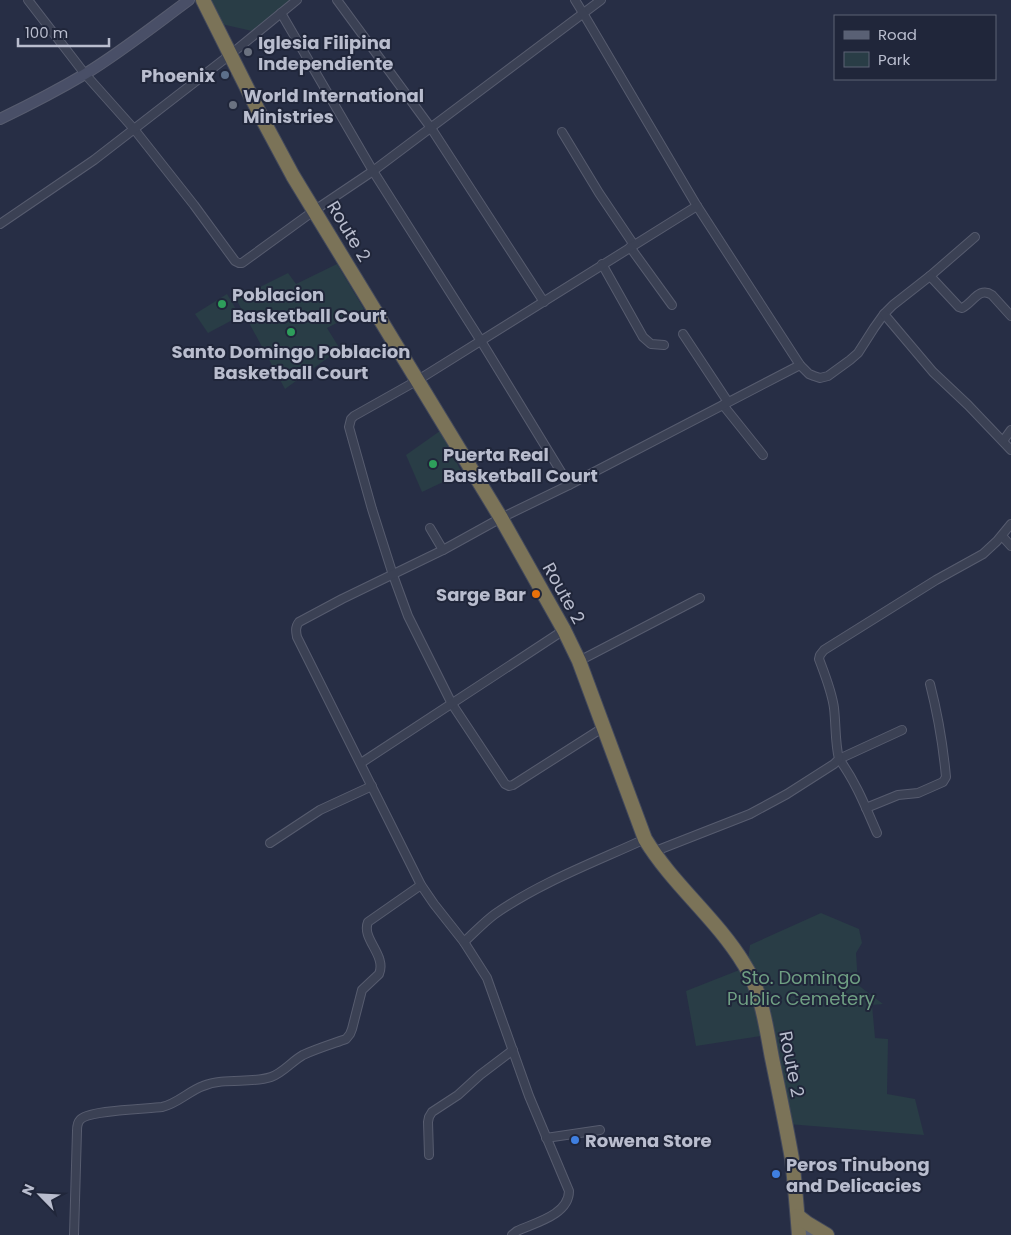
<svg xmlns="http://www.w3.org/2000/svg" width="1011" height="1235" viewBox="0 0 1011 1235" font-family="Poppins,sans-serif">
  <rect width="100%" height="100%" fill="#272e45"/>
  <g fill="#293d46">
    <path d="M206,0H292L252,31L217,23Z"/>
    <path d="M337,264L364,309L327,328L340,349L285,389L236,299L288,273L296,284Z"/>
    <path d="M227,294L240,316L208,333L195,314Z"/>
    <path d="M440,431L462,473L422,492L406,455Z"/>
    <path d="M821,913L859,929L862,943L856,953L858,985L883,1004L872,1005L875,1038L888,1039L887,1094L915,1099L924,1135L788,1124L768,1035L696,1046L686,991L747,967L750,945Z"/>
  </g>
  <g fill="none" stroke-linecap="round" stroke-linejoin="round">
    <defs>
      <g id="street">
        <path d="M28,0L85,74L134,129L194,205L235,261L239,263H242L315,210L373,171L601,0"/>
        <path d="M337,0L431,128L544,302"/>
        <path d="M575,0L583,13L697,206L800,365L809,374L814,376L820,378L828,376L850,360L858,353L874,328L884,314L893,305L930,276L975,237"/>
        <path d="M281,13L373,171L481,341L569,485"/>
        <path d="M562,132L599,193L634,245"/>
        <path d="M0,224L94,160L231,54L297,0"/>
        <path d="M630,247L672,305"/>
        <path d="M602,264L643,337L651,344L664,345"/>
        <path d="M930,276L959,307L962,308C973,303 979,286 992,295L1011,316"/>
        <path d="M884,314L933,372L968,405L1011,450"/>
        <path d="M683,334L728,402"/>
        <path d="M723,405L763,455"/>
        <path d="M1003,441L1011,430"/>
        <path d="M430,528L443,550"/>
        <path d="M1002,536L1011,546"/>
        <path d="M579,661L700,598"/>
        <path d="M604,727L513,785L509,786L505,784L452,704L408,616L393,575L372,509L349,427L351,419L354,416L418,380L697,206"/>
        <path d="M361,763L564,630"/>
        <path d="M866,808L898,795L918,793L943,782L946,777C943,745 938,715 930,684"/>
        <path d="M877,833C866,808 856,782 839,759L902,730"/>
        <path d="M270,843L320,810L372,786"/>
        <path d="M653,852L750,814L787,794L834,764L839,759C835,743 836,725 834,708C832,692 825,675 819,659L820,655L824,650L936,580L983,554L997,541L1011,524"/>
        <path d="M464,942C474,933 484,922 495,914C541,882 595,862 645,839"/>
        <path d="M546,1138L600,1130"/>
        <path d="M429,1155L428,1122L429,1117L432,1112L458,1095L480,1075L513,1050"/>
        <path d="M74,1235L77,1131C77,1127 77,1123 80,1120C87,1110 147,1109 162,1107C177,1104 189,1091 203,1086C225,1077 251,1084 271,1077C283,1073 292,1061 303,1055C316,1049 332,1044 346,1039L350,1034L352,1029L362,990L379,974C387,955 361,939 368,922L421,885"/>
        <path d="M512,1235L517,1231C534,1223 569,1215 569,1191L529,1096L487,978L464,942L434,904L421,885L297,637C296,632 295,627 299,622L342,599L443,550L501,518L569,485L800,365"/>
      </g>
      <path id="secondary" d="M0,119C29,105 58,90 85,74C121,52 155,25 189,0"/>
      <path id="primary" d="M799,1234L827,1235"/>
      <g id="highway">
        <path d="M203,0L264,122L293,176L501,518L564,630L579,661L645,839C673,885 716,918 744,964C762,992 766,1027 772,1058C779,1092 786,1125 792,1159C795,1184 797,1210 799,1235"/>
        <path d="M798,1216L807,1223L827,1235"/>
      </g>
    </defs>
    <use href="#street" stroke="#575c6f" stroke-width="10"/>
    <use href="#secondary" stroke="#575c6f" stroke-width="12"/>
    <use href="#primary" stroke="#454a5e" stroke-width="14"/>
    <use href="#highway" stroke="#43495c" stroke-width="16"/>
    <use href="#street" stroke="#3b4154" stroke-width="8"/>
    <use href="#secondary" stroke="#494f67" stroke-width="10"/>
    <use href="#primary" stroke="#596074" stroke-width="11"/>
    <use href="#highway" stroke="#7b7358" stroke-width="14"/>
  </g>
  <g fill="#6b7280" stroke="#20263a" stroke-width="2">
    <circle cx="248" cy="52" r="5"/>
    <circle cx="233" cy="105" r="5"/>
  </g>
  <circle fill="#5c6f8a" stroke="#20263a" stroke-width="2" cx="225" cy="75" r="5"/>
  <g fill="#2e9e5b" stroke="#20263a" stroke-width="2">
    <circle cx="222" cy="304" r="5"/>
    <circle cx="291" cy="332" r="5"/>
    <circle cx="433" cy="464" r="5"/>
  </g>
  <circle fill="#e8710a" stroke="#20263a" stroke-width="2" cx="536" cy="594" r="5"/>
  <g fill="#3f7fe0" stroke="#20263a" stroke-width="2">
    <circle cx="575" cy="1140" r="5"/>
    <circle cx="776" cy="1174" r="5"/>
  </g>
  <g text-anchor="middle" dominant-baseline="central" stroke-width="4" stroke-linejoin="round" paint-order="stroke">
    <g font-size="18" font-weight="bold" fill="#b9bdce" stroke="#20263a" text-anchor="start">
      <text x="258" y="42">Iglesia Filipina<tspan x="258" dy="21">Independiente</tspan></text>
      <text x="215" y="75" text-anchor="end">Phoenix</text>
      <text x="243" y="95">World International<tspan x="243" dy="21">Ministries</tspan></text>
      <text x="232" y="294">Poblacion<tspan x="232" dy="21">Basketball Court</tspan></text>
      <text x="291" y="351" text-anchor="middle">Santo Domingo Poblacion<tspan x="291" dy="21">Basketball Court</tspan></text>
      <text x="443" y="454">Puerta Real<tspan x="443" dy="21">Basketball Court</tspan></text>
      <text x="526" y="594" text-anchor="end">Sarge Bar</text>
      <text x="585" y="1140">Rowena Store</text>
      <text x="786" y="1164">Peros Tinubong<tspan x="786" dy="21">and Delicacies</tspan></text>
    </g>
    <g font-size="18" fill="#b9bdce" stroke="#20263a">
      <text transform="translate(349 231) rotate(59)">Route 2</text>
      <text transform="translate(564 593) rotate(61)">Route 2</text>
      <text transform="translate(792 1064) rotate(79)">Route 2</text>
    </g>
    <g font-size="18" fill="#6f9f83" stroke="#20263a">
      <text x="801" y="977">Sto. Domingo<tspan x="801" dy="21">Public Cemetery</tspan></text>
    </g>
  </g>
  <rect x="834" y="15" width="162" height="65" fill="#20263a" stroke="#5d6275"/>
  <rect x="844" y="31" width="25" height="8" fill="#596074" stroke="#5d6275"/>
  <text x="878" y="40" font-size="15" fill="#b9bdce">Road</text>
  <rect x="844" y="52" width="25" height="15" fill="#293d46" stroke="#5d6275"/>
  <text x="878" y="65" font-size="15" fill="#b9bdce">Park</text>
  <g transform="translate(40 1195) rotate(294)" stroke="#20263a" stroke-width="4" paint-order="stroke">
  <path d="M0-4L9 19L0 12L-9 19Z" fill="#b9bdce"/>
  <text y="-8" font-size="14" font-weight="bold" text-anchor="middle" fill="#b9bdce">N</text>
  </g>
  <path d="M18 38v8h91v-8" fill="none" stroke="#b9bdce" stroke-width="2.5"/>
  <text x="25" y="38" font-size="15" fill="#b9bdce" stroke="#20263a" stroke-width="4" paint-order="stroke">100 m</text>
</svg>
